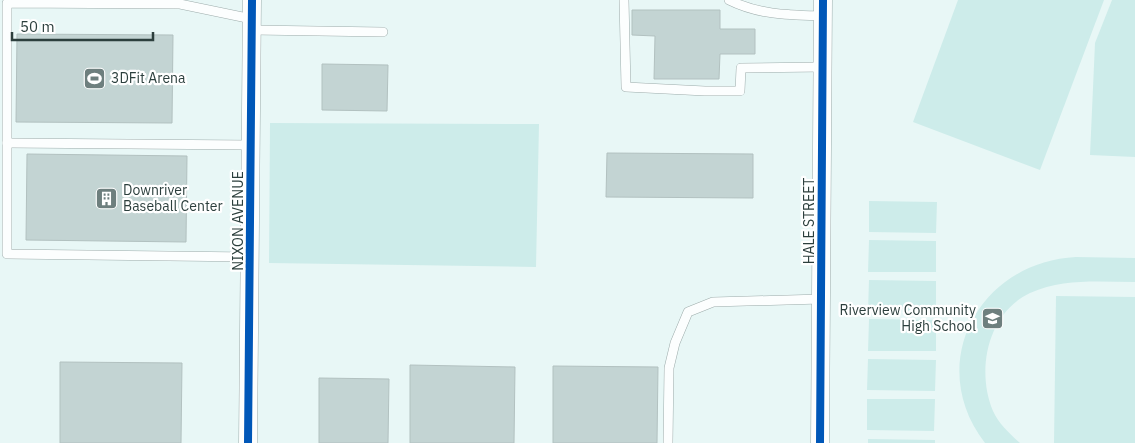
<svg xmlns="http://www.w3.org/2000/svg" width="1135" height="443" viewBox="0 0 1135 443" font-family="'IBM Plex Sans',sans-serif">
  <rect width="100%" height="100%" fill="#e8f7f6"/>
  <g fill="#cdecea">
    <path d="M958,0H1104L1040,170L913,122Z"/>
    <path d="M1112,0H1135V157L1090,155L1095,43Z"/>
    <path d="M270,123L539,124L536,267L269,263Z"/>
    <path d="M869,201L937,202L936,233L869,232Z"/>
    <path d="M869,240L936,241V272H868Z"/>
    <path d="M1076,257L1135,258V282C1099,282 1064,278 1030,293C987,313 976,371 993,411C999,424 1010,434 1020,443H985C924,364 979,262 1076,257Z"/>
    <path d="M869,280L936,281V312L868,311Z"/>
    <path d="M1056,296L1135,297V443H1054Z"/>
    <path d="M869,319L936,320V351H868Z"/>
    <path d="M868,359L936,360L935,391L867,390Z"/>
    <path d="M867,399H935L934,431L867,430Z"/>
    <path d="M868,439L935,440V443H868Z"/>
  </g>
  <g fill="#c3d4d3" stroke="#b2c1c0">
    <path d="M632,10H720V29H755V54H720L719,79H654L655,36L632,35Z"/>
    <path d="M17,34L173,35L172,123L16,122Z"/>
    <path d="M322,64L388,65L387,111L322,110Z"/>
    <path d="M607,153L753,154V198L606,197Z"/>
    <path d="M27,154L187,156L186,242L26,240Z"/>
    <path d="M60,362L182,363L181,443H60Z"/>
    <path d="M410,365L515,367L514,443H410Z"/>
    <path d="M553,366L658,367L657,443H553Z"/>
    <path d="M319,378L389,379L388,443H319Z"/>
  </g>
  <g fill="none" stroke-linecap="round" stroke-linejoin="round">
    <defs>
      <g id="lane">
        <path d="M624,0L626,87L705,91H740L741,68L822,67"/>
        <path d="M729,0C759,15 789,15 823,16"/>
        <path d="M252,30L383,32"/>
        <path d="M7,143L251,145"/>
        <path d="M250,257L7,254V3L180,4L252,19"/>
        <path d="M668,443L669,368L675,343L688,312L713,302L821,299"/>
      </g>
      <g id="street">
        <path d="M248,443L252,0"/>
        <path d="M820,443L823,0"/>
      </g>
    </defs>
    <use href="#lane" stroke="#9dacab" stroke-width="10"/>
    <use href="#street" stroke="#9dacab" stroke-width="19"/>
    <use href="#lane" stroke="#fcfefe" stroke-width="9"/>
    <use href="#street" stroke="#fcfefe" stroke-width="18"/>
    <defs>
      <g id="cycleway">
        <path d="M248,443L252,0"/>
        <path d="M820,443L823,0"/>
      </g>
    </defs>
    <use href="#cycleway" stroke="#fff" stroke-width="11"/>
    <use href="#cycleway" stroke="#0057b8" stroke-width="8"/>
  </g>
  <defs>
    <symbol id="stadium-square" viewBox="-11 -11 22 22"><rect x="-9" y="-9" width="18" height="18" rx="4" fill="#6e7f7e" stroke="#fff"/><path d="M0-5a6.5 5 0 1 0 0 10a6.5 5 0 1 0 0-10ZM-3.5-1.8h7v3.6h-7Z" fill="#fff"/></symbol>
    <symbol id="building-square" viewBox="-11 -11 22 22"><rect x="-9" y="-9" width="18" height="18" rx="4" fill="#6e7f7e" stroke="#fff"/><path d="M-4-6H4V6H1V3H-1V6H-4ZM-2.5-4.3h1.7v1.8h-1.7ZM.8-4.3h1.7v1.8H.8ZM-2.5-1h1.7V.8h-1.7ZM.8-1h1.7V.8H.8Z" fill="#fff"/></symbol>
    <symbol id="school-square" viewBox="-11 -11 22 22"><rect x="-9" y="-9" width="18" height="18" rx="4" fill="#6e7f7e" stroke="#fff"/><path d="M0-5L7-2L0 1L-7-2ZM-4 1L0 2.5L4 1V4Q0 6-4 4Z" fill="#fff"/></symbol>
  </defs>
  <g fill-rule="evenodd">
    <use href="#stadium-square" x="82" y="66" width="25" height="25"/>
    <use href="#building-square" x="94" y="186" width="25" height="25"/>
    <use href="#school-square" x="980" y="306" width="25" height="25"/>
  </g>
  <g text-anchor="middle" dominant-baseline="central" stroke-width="4.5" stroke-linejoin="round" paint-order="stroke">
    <g font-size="14" fill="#2c3f3d" stroke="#fff" text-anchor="start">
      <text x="111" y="78">3DFit Arena</text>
      <text x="123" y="190">Downriver<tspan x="123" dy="16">Baseball Center</tspan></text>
      <text x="976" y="310" text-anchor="end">Riverview Community<tspan x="976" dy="16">High School</tspan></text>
    </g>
    <g font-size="14" fill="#2c3f3d" stroke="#fff">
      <text transform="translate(238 221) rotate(-90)">NIXON AVENUE</text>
      <text transform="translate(809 221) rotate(-90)">HALE STREET</text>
    </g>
  </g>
  <path d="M12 32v8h141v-8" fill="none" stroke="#2c3f3d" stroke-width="2.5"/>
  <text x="20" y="32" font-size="15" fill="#2c3f3d" stroke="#ffffff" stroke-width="4" paint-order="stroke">50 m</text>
</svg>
